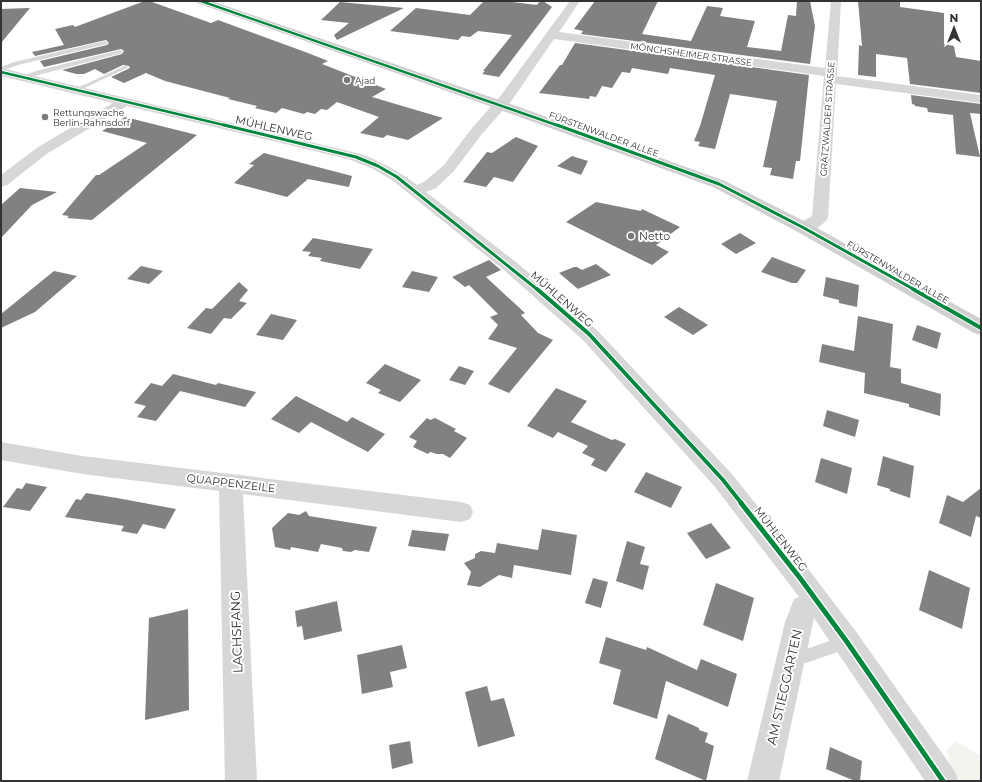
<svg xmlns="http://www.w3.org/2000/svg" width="982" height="782" viewBox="0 0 982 782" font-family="Montserrat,sans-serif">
  <rect width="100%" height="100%" fill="#fff"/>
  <path fill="#f1f5ed" d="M956,741L981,756V781H962L951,771L947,750Z"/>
  <g fill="#818181">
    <path d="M484,1H505L537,5L540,1H543L552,7L499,77L482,74L485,71H483L512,35L478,31L470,37L462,36L458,40L390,31L416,8L470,15Z"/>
    <path d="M595,1H658L642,34L691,41L707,6L723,8L720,16L755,21L747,47L781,51L788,15L796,16L797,1H810L815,26L810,64L581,34L583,31L574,29Z"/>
    <path d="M858,1H900V7L944,13V44L954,46L956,57L981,61V93L910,84L907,58L876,54V77L858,75L859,45L862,46Z"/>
    <path d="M142,2H152L211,23L218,20L308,53L328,61L322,64L386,89L372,97L443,118L408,140L387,135L383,138L360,133L379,117L337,102L327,110L321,109L315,114L307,112L304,114L282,108L276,113L255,108L257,106L228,99L230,98L165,81L146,73L124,83L111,77L130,68L129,66L123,65L104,74L95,69L84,74H76L62,70L122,54L124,51L121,49L44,67L40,61L107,45L109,43L106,40L35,56L32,52L64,45L55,29L73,25L75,27Z"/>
    <path d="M340,2L404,8L337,40L334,35L349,23L321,20Z"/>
    <path d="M30,8L1,43V9Z"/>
    <path d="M575,43L809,75L800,161H796L793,179L770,175L772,168L763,167L777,101L730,94L715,149L698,146L700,142L694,141L700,126L715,75L670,68L668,74L632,68L630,73L622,72L612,88L602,86L596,97L590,96L589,99L539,93L560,65H562Z"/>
    <path d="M911,95L981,104V114L970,113L980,157L956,154L953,115L928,112L927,108L915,106V105L912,104Z"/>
    <path d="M125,117L197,135L92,220L67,218L69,216L62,215L96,175H99L147,143L102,131Z"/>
    <path d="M516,137L538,146L513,182L494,177L486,187L463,182L487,152L492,153Z"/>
    <path d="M264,153L352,176L349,187L308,179L287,197L234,183L254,165L249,164Z"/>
    <path d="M572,156L588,161L581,175L557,166Z"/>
    <path d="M20,188L57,192L32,205L1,238V205Z"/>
    <path d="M596,202L641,211L642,209L680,227L656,245L669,252L652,265L566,222Z"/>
    <path d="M740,233L756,243L736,254L721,244Z"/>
    <path d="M313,238L335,242L373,249L360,269L320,261L322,258L308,256L311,252L302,251Z"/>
    <path d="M772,257L806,270L797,283H792L761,272Z"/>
    <path d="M489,260L501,270L486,277L525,313L521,315L538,333L553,340L509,393L488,384L517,348L488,339L498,325L490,317L498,314L469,285L465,287L452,277Z"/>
    <path d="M596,264L611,275L578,289L559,273L574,267H577L582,270Z"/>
    <path d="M141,266L163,271L149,284L127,279Z"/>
    <path d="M54,271L77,276L35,312L1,328V314Z"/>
    <path d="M412,271L438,277L429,292L402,287Z"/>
    <path d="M826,277L859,285L857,307L839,303V300L823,296Z"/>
    <path d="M239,282L248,290L239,301L247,303L231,319L224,318L211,334L187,328L206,308L212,309Z"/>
    <path d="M679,307L708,325L693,335L664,317Z"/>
    <path d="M271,314L297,320L283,340L256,335Z"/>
    <path d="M858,316L893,324L890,367L901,369V383L941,394L940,416L909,407V404L864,393L865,373L819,362L822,344L854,351Z"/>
    <path d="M917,325L941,333L937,349L912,340Z"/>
    <path d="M385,364L421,380L400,402L378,393L381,390L366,383Z"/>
    <path d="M459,366L474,371L465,385L449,380Z"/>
    <path d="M173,374L216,385L218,383L256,392L245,407L180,391L156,421L137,417L146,406L134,403L151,383L162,386Z"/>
    <path d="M556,388L587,401L571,422L612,440L615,439L626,444L606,472L591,465L595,459L582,453L588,446L558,432L553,438L527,426Z"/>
    <path d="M296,396L347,422L352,417L385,434L368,452L311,422L299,433L271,419Z"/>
    <path d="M827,410L859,420L855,437L823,426Z"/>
    <path d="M427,418L430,420L435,418L456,429L454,431L467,438L450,458L443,454H437L430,452L428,454L413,447L417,441L409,437Z"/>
    <path d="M883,456L914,466L910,498L890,491V489L877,485Z"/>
    <path d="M821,458L852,468L847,494L815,482Z"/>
    <path d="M646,472L682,487L671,508L634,492Z"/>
    <path d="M26,483L47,487L30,511L3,507L17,488L22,489Z"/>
    <path d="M981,488V518L976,516L971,537L939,523L947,495L963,502Z"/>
    <path d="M86,493L117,498L176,509L165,529L143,524L137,534L121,531L124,526L65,517L76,499L81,500Z"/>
    <path d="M306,511L309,516L377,527L369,552L355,550L351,552L343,551L342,548L321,544L318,552L291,547L290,550L275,547L272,528L288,513L299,515Z"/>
    <path d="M711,523L731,548L706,559L687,533Z"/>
    <path d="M542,529L577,535L571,575L514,565L512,578L499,575L480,587L467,585L471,572L464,563L475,558V554L481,551L495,553L497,543L538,550Z"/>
    <path d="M412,530L449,534L445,551L408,546Z"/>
    <path d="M627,541L645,547L640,564L649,566L643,590L616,581Z"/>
    <path d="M929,570L970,588L962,629L919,610Z"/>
    <path d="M593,578L608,582L601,608L585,603Z"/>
    <path d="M716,583L754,598L743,641L703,625Z"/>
    <path d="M337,601L342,631L304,640L302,626L297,627L295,611Z"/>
    <path d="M188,609L189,710L145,720L149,618Z"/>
    <path d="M606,637L646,650L647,647L697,670L701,659L737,674L728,707L666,681L657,719L613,704L621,670L599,663Z"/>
    <path d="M402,645L407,668L390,672L393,687L362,694L357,655Z"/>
    <path d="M487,686L491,701L504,698L515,736L478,747L465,692Z"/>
    <path d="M668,714L699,728V730L708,733L705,742L714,746L706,781L655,759Z"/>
    <path d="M410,741L413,763L392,769L389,745Z"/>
    <path d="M830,747L862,761L860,781H855L826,769Z"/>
  </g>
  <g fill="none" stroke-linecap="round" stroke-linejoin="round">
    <g fill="#d7d7d7" fill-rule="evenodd">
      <path d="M105,41L108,43L107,44L18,65L1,71V67L14,62Z"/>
      <path d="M120,50L122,51V53L23,79L20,77L36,71Z"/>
      <path d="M124,66L129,67L78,91L73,90Z"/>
      <path d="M847,635L852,637L854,642L852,647L806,663L787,656L785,651L787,646L792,644L806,649Z"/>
    </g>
    <g fill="#d7d7d7" fill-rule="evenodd">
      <path d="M570,1H580L559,32L825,68L831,1H841L837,76L981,95V103L836,84L828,218C822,227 809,234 798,232L796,228L798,224L812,216L824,76L554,39L512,100L482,134L454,171L436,188L426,192L517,263L596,329L731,473L809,570L857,633L954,770L959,781H925L814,618L779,781H747L785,622L794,599L799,597L715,487L582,339L505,271L392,180L373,169L351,160L127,106L48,153L7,185L1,187V175L38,147L113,103L1,76V68L361,154C382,162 399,171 417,185L424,182L444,165L472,128L502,94Z"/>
      <path d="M1,442L82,456L461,502L470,505L473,512L470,519L461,522L243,494L257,781H225L219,491L82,474L1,460Z"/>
    </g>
    <path fill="#d0d0d0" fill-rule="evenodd" d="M195,1H212L505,102L725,181L810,224L981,319V335L974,333L798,232L713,187L495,108L197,3Z"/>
    <defs>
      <g id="cycleway-far3">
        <path d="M201,1L559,126"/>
        <path d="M1,72L228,126"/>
      </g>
      <g id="cycleway-far2">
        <path d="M224,125L356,157L378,166L397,177L538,290"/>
        <path d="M557,125L719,184L804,228L915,290"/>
      </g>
      <g id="cycleway-far1">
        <path d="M537,289L589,334L723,480L742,504"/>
        <path d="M913,289L981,328"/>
      </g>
      <path id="cycleway" d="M741,503L800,578L847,642L943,781"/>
    </defs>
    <use href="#cycleway-far3" stroke="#fff" stroke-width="4"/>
    <use href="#cycleway-far2" stroke="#fff" stroke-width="5"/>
    <use href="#cycleway-far1" stroke="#fff" stroke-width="6"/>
    <use href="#cycleway" stroke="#fff" stroke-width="8"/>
    <use href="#cycleway-far3" stroke="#00873e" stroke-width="2.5"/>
    <use href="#cycleway-far2" stroke="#00873e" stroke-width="3"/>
    <use href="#cycleway-far1" stroke="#00873e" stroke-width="4"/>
    <use href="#cycleway" stroke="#00873e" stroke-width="5"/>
  </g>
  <g fill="#7a7a7a" stroke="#fff" stroke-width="1.5">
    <circle cx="347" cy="80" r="4"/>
    <circle cx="45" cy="117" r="4"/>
    <circle cx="631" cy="236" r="4"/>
  </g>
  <g text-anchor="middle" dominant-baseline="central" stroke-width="4" stroke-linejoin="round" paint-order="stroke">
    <g font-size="9" fill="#333" stroke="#fff">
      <text transform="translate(691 54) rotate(8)">MÖNCHSHEIMER STRASSE</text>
      <text transform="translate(827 119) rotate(-86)">GRÄTZWALDER STRASSE</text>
      <text transform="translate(604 134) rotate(20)">FÜRSTENWALDER ALLEE</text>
      <text transform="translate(898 272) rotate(30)">FÜRSTENWALDER ALLEE</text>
    </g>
    <g font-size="9" fill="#333" stroke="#fff" text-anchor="start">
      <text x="355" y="80">Ajad</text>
      <text x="53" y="112">Rettungswache<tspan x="53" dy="10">Berlin-Rahnsdorf</tspan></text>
    </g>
    <g font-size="11" fill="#333" stroke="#fff">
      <text transform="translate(274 128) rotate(13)">MÜHLENWEG</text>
      <text transform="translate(562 299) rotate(41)">MÜHLENWEG</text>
      <text transform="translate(231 483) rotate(7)">QUAPPENZEILE</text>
      <text transform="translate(781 539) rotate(52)">MÜHLENWEG</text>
    </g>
    <g font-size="11" fill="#333" stroke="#fff" text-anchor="start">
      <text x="639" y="236">Netto</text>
    </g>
    <g font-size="13" fill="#333" stroke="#fff">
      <text transform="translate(236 632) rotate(-92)">LACHSFANG</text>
      <text transform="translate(784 687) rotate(-77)">AM STIEGGARTEN</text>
    </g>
  </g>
  <rect width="982" height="782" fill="none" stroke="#333333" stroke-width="4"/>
  <g transform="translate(954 28)" stroke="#ffffff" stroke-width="3" paint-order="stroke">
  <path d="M0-3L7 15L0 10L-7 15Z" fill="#333333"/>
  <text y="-6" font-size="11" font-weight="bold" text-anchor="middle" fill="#333333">N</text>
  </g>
</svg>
